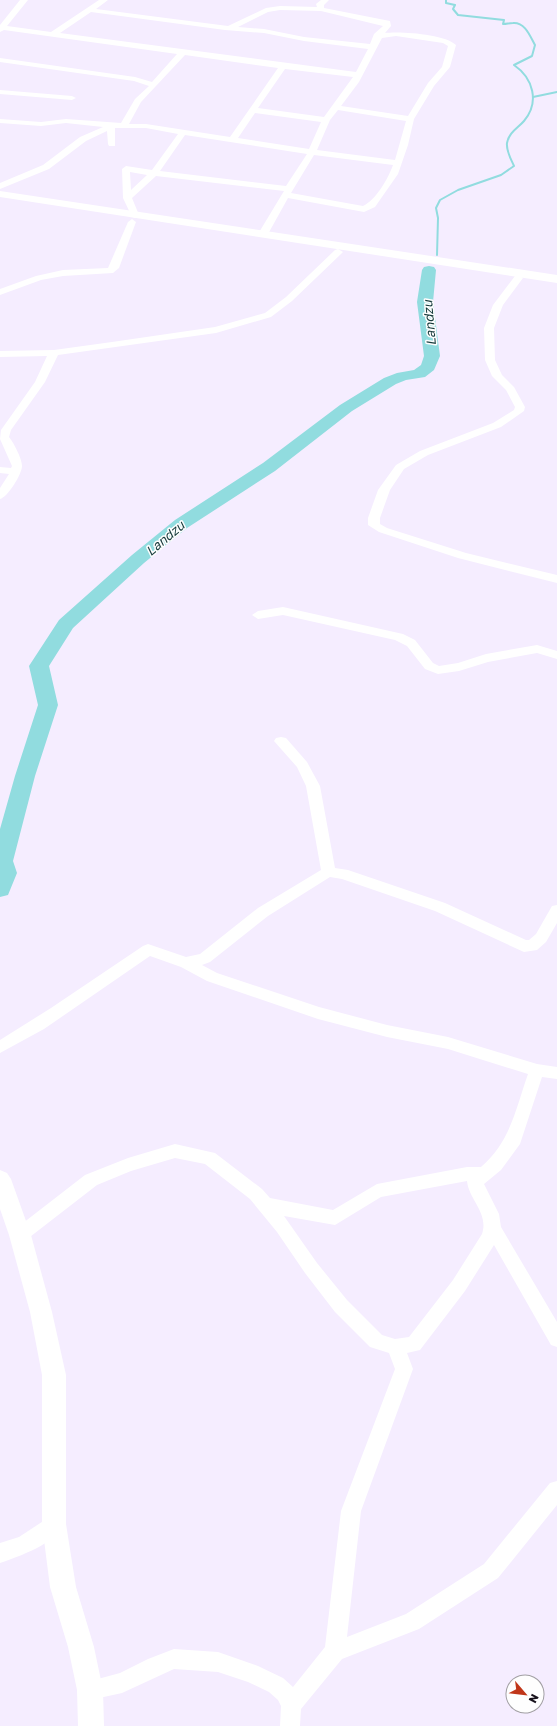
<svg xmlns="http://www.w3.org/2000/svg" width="557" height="1726" viewBox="0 0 557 1726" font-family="'Golos Text',sans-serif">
  <rect width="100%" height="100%" fill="#f5edff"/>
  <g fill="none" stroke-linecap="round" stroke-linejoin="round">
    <g stroke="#91dcdf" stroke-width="2">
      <path d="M533,97L557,92"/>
      <path d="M437,255L438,218L436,208L440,200L458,190L501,175L514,166C511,159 506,151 507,143C509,132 518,128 524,121C540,102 533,78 514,65L532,56L535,45C530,36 525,22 513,23C509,23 507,24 503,24L504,20L458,15L453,9L455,5L446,3V0"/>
    </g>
    <path fill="#91dcdf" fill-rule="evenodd" d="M429,266L434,267L436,270L433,302L440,356L434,370L425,377L406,380L396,384L352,411L275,471L187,528L144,563L73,628L49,666L58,705L35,776L13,861L17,873L8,895L0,897V829L15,776L38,705L29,666L59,620L132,555L175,520L263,463L340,405L384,378L397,373L414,370L421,365L424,356L417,302L422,270L424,267Z"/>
    <g fill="#fff" fill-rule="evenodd">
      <path d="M20,0H28L7,26L51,32L99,0H108L96,9L228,26L266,8L280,6L317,7L316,4L321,0H329L324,5V8L390,21L391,26L385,33C400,31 445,34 456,45L450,67L434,86L414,119L408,145L398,174L375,207L364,212L288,198L268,234L263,237L258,234L284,191L156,176L132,198L139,215L135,218L132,217L123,198L122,169L126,166L152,170L178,134L146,128H115V146H109L108,144L107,131L86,141L49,169L0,189V183L43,165L80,137L103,127L66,123L41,126L0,123V119L41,122L66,119L121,123L135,99L149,86L134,81L0,62V58L135,77L152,82L177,54L4,30L0,32V25ZM280,10L321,11L383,26L374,34L370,44L304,37L264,29L238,27L268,12ZM91,12L225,30L264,33L304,41L368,49L356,72L60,33ZM396,36L443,43L448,46L442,67L428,83L408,116L341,106L359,82L382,38ZM185,55L278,68L230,137L146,124H129L141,102ZM285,69L353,77L324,117L258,108ZM338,110L406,121L395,160L317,150L330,120ZM255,113L321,122L309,149L238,138ZM185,135L307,154L286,186L160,171ZM314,155L393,165C388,179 376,200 363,206L291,193ZM130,172L147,175L131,190Z"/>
      <path d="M0,90L72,96L76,98L72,100L0,94Z"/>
      <path d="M132,219L136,222L119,268L113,273L63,276L41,280L0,295V289L36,276L63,270L108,268L128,222Z"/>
      <path d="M338,249L343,252L341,254L292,301L271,317L216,333L58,355L45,382L11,430L9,437C14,443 22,459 22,466C22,474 8,497 0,499V488L9,474L0,473V467L11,468L12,466L0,439L1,430L35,382L47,356L0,357V351L54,350L112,342L215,327L265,313L286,297L335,250Z"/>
      <path d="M518,275L523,278L503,305L494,328L495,360L502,375L514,387L525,407L524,411L501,427L428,455L404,469L390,490L380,518V524L387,528L466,553L557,575V583L458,558L379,532L368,525V518L378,490L396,465L420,451L493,423L514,410L515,407L506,390L492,376L485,360L484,328L493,305L515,276Z"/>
      <path d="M283,607L403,634L415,640L433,663L439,666L458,663L486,654L537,645L557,651V659L537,653L488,662L459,671L438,674L425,669L407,646L395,640L283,615L258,619L252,615L258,611Z"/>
      <path d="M281,737L286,738L307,762L320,786L335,868L348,870L445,903L526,940H529L536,934L552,906L557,905V923L546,942L537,950L524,952L435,911L342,879L330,877L268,916L210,962L202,965L217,973L319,1007L387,1025L448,1037L537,1064L557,1067V1079L542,1077L520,1144L501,1170L484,1184L499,1214L501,1227L557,1322V1347L551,1345L494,1245L465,1291L420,1350L407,1353L413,1369L361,1511L347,1637L406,1614L484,1564L550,1483L557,1481V1505L498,1578L419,1629L342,1659L301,1709L300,1726H280L281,1706L278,1700L269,1692L248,1682L218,1672L174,1669L122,1693L90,1700L83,1697L80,1690L83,1683L120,1673L148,1659L174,1649L218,1652L258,1666L283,1678L293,1687L325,1647L341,1511L395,1369L389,1353L370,1347L335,1312L305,1273L277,1232L250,1199L205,1164L175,1158L131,1171L97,1185L26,1240L20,1242L14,1240L12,1235L14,1230L85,1175L128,1158L175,1144L215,1153L262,1189L270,1198L333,1210L377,1184L467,1167H481C510,1143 516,1108 528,1074L448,1049L387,1037L318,1019L207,981L181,967L150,956L44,1029L0,1053V1040L51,1008L143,946L148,944L186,957L200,954L258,908L321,870L306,786L297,767L274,741L276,738ZM467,1181C469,1200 489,1213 482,1234L453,1280L409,1337L395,1339L382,1335L347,1300L317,1263L284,1216L335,1225L381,1197Z"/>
      <path d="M54,1514L61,1517L64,1524C55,1544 20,1556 0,1563V1543L19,1537Z"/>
    </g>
    <g fill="#fff" fill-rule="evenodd">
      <path d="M0,191L557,275V283L0,197Z"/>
      <path d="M0,1170L7,1173L11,1179L31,1235L52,1312L66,1375V1524L76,1587L94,1647L103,1690L104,1726H78L77,1690L68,1647L50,1587L42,1524V1375L30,1312L9,1235L0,1209Z"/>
    </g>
  </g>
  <g text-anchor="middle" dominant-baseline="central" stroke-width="3" stroke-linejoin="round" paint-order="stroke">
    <g font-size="13" font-style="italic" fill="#153a3b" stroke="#fefefe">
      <text transform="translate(429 323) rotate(-95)">Landzu</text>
      <text transform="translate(165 538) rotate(-40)">Landzu</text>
    </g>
  </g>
  <g transform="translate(525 1694) rotate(118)"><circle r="19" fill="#fefefe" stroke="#a19fa3"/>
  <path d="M0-3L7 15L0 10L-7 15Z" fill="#c03619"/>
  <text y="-6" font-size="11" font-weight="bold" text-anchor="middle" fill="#16111b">N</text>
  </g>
</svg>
